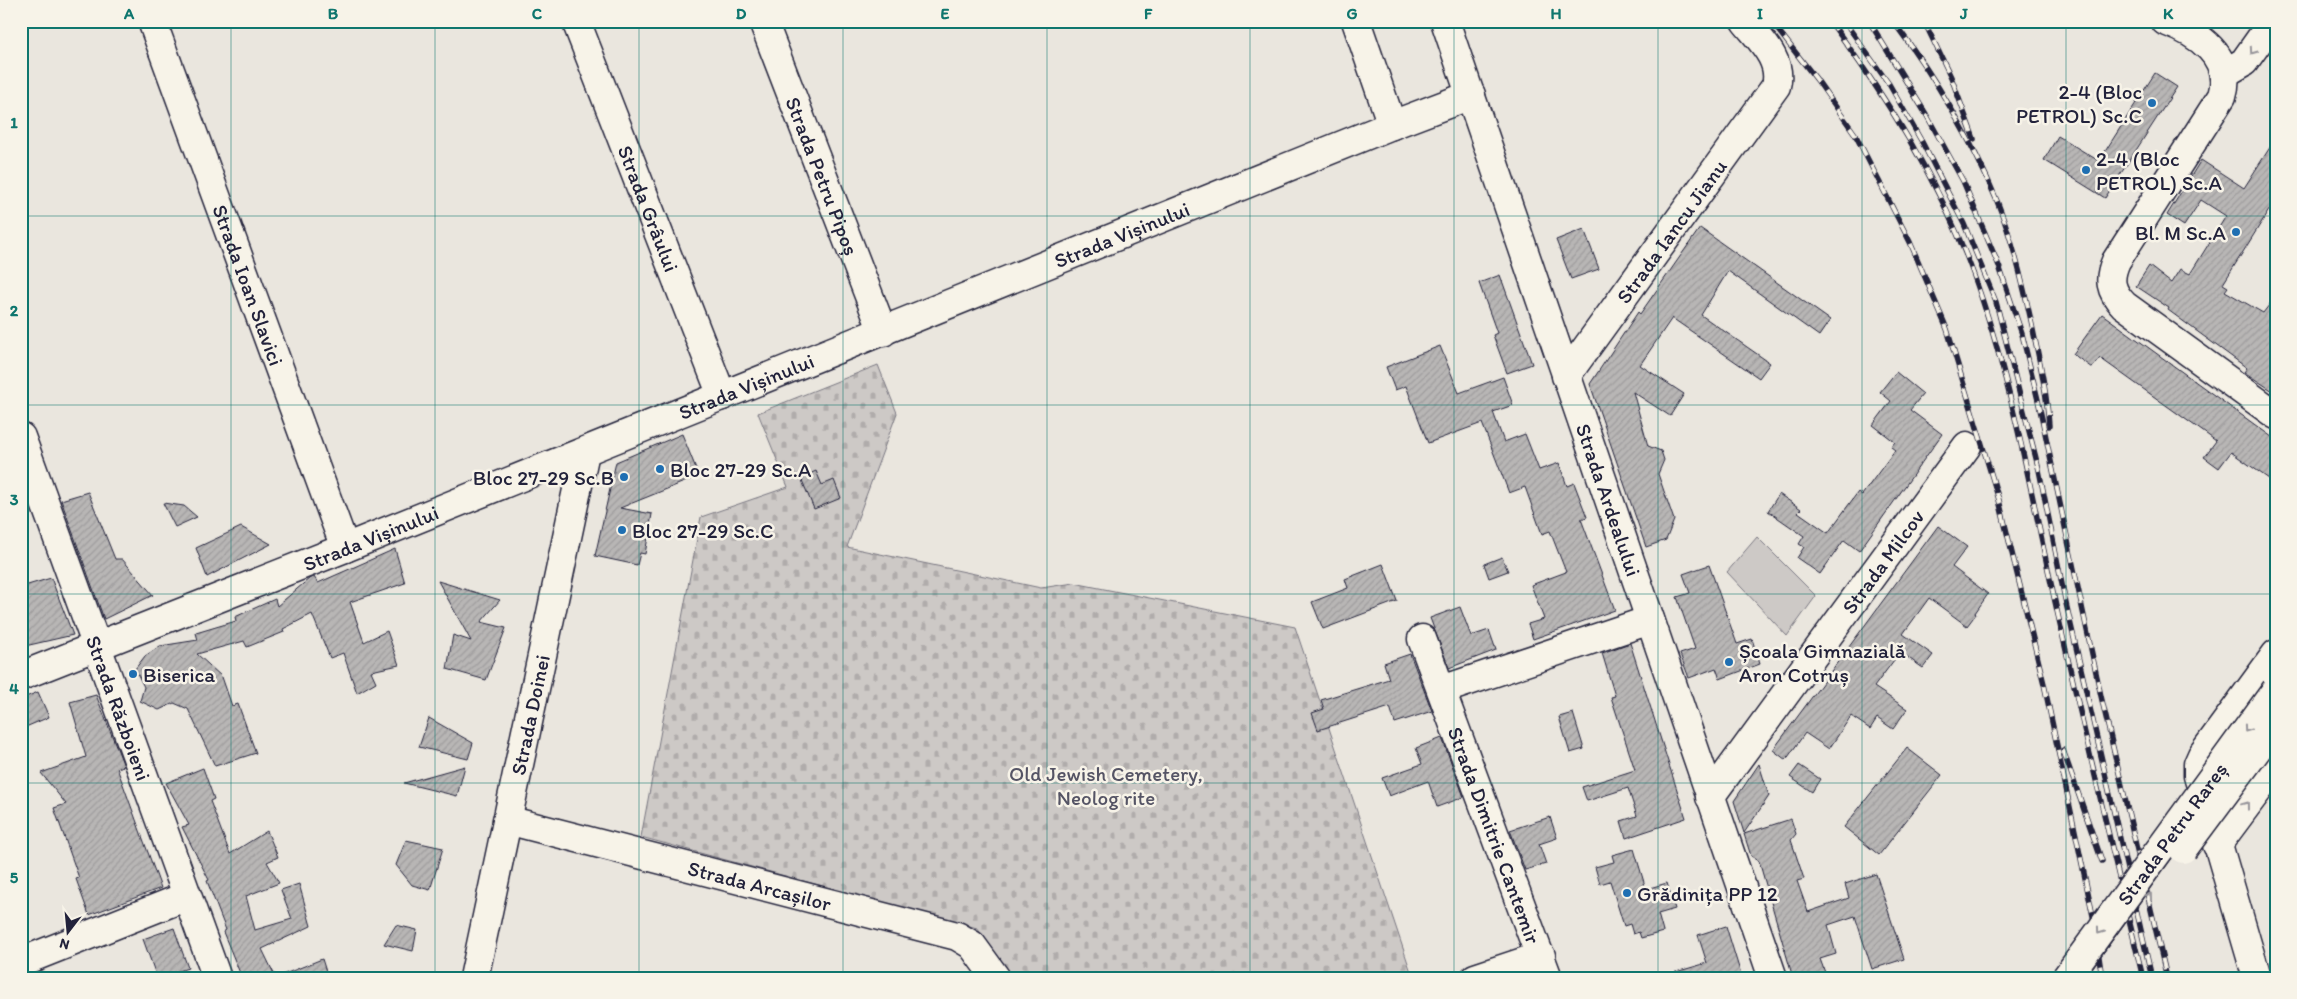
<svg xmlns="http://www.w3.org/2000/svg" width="2297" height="999" viewBox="0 0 2297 999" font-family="Itim,sans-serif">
  <defs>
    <pattern id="cemetery-stones" width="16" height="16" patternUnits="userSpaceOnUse" patternTransform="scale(1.25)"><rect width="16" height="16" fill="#cdc9c6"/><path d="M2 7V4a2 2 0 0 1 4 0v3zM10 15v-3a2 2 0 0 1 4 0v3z" fill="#b0acab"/></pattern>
    <pattern id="building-hatch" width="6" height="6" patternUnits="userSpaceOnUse" patternTransform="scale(1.25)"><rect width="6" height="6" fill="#b8b6b5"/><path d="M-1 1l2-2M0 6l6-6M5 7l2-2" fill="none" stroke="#9e9c9d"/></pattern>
  </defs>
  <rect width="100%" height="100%" fill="#eae6de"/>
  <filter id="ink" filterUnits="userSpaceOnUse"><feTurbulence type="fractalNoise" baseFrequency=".02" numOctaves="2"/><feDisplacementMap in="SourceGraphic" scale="10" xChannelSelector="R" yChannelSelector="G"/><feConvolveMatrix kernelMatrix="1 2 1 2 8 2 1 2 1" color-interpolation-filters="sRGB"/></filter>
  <g filter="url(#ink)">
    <path fill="#cdc9c6" stroke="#787680" d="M1757,537L1816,596L1787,636L1727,572Z"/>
    <path fill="url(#cemetery-stones)" stroke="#787680" d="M878,365L897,413L847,547L1041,588L1074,583L1295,627L1413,978H1013L977,928L641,837L701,517L788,487L758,413Z"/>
    <g fill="url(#building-hatch)" stroke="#22223b">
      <path d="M2155,73L2177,87L2105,198L2044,160L2058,136L2099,161Z"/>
      <path d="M2276,138V199L2223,284L2228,287L2225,291L2263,313L2276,296V393L2244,372L2247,368L2168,310L2169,308L2136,286L2149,266L2171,283L2180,269L2190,274L2226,216L2201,200L2184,226L2167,215L2201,160L2244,188Z"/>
      <path d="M1700,228L1830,320L1819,336L1728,271L1701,315L1770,363L1759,378L1672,318L1640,365L1684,394L1670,416L1633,392L1648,446L1661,451L1664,460L1658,474L1674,520L1666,540L1646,547L1590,384L1638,312L1640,314Z"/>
      <path d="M1584,229L1599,269L1571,279L1556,240Z"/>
      <path d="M1500,275L1532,364L1507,373L1493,335L1497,333L1479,283Z"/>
      <path d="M2102,314L2276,440V484L2231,452L2219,468L2204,457L2216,441L2100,358L2092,368L2073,354Z"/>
      <path d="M1440,346L1459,393L1503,377L1513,405L1493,412L1504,442L1525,434L1539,470L1559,463L1567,486L1574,483L1587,517L1581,519L1615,610L1533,639L1528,624L1544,619L1531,585L1566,572L1550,531L1542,534L1525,487L1509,493L1482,423L1428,443L1406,386L1395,390L1386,367Z"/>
      <path d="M1896,372L1923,394L1910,410L1942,434L1859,551L1844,540L1820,574L1797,558L1804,547L1799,544L1804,536L1768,511L1779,494L1801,509L1798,512L1828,533L1858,492L1862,495L1895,450L1891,447L1895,442L1873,425L1891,401L1880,392Z"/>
      <path d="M682,434L699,476L620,508L652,514L645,554L640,553L637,565L595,556L616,462Z"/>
      <path d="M816,471L822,485L834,480L841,498L814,509L801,478Z"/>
      <path d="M88,492L115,559H122L153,595L104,619L61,500Z"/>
      <path d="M163,503L184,506L197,517L175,527Z"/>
      <path d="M1938,526L1967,547L1952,567L1988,594L1975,613L1976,614L1967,626L1929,598L1903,634L1933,655L1923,668L1900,652L1874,687L1907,709L1893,729L1877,718L1870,729L1851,716L1829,749L1805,733L1786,760L1773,750Z"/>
      <path d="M241,527L271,544L207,577L196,548Z"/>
      <path d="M395,549L405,583L350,602L364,642L387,631L399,665L371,671L376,682L357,693L343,653L330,658L312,614L283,629L284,632L247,647L244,641L197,654L222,677L232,706L238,704L256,753L215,766L188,709L174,703L159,710L140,701L144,687L135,669L145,656L160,646L198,640L196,633L236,621L235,617L275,599L277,606L310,578L314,577L318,583Z"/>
      <path d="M1502,557L1508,571L1489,578L1484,564Z"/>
      <path d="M1383,564L1397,601L1323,629L1312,602L1348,588L1345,579Z"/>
      <path d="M1709,565L1737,644L1752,639L1760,664L1720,679L1716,668L1689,678L1680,654L1695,649L1677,597L1690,593L1683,574Z"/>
      <path d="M51,578L73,635L25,646L21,633V587Z"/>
      <path d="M438,581L500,600L481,622L506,628L486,680L447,669L453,635L471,641Z"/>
      <path d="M1460,607L1471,636L1489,630L1496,650L1449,668L1430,618Z"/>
      <path d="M1630,643L1686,818L1626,838L1621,821L1637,816L1628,788L1587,801L1582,787L1635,770L1611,697L1615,696L1602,653Z"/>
      <path d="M1410,654L1432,711L1395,723L1390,707L1318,730L1312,713L1324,709L1321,700L1389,679L1384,663Z"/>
      <path d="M38,692L49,717L21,729V699Z"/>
      <path d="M96,695L124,766L117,768L161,888L89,915L76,879L79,878L54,808L66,804L41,773L86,757L70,702Z"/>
      <path d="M1573,713L1584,749L1570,753L1559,717Z"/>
      <path d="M429,718L473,743L468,759L419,747Z"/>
      <path d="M1442,738L1464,797L1437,807L1428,781L1389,796L1382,778L1422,764L1416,748Z"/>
      <path d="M1907,748L1942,775L1879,855L1844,827Z"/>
      <path d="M1759,764L1769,796L1744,833L1734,801Z"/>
      <path d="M1799,765L1820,779L1812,792L1790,777Z"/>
      <path d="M465,766L457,796L404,783Z"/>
      <path d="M203,768L214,799L210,801L230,854L267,831L278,857L267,862L279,883L246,896L255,930L292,919L281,890L299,884L311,926L262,949L276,978H242L223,932L226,930L207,881L209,880L182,827L189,825L166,783Z"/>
      <path d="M1550,817L1557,838L1539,844L1546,864L1525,870L1510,830Z"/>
      <path d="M1791,819L1796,834L1791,840L1804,879L1797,881L1808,912L1849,898L1845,884L1876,874L1904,959L1872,969L1855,916L1828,925L1836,954L1820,959L1827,978H1793L1759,861L1751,856L1744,834Z"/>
      <path d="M406,840L443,848L430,890L412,885L396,865Z"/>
      <path d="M1634,849L1646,889L1667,883L1675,909L1658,914L1663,932L1641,938L1639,932L1633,934L1630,924L1624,926L1610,881L1600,884L1595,867L1614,862L1612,855Z"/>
      <path d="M396,925L417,930L413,951L384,944Z"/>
      <path d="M1726,926L1742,978H1670L1669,974L1707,963L1698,935Z"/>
      <path d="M174,928L188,968L157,978L143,939Z"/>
      <path d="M322,959L328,978H277V977Z"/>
    </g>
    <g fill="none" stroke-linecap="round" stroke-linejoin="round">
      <defs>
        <g id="minor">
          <path id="s1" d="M152,21L345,548"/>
          <path id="s2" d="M576,21L722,396"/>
          <path id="s3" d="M763,21L883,332"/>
          <path d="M1356,21L1392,125"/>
          <path id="s4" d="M1445,21L1773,978"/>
          <path d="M2165,21C2198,33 2234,57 2222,96L2116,261C2108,279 2110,291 2124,305L2276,415"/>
          <path d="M2225,73L2244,62L2273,21"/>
          <path id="s5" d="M1566,376L1776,86C1783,60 1760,40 1745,21"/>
          <path id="s6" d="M21,437L217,978"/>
          <path id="s7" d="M1422,639L1548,978"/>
          <path id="s8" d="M21,676L345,548L1392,125L1471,95"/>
          <path d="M1442,690L1650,620"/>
          <path id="s9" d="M1710,797L1967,446"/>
          <path id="s10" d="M507,820L957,936L972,945L996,978"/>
          <path d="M2217,845L2276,766"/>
          <path d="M21,962L187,896"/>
          <path id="s11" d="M474,978L585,452"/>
          <path d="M1475,978L1541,956"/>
          <path d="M2257,978L2198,776V764L2202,755L2276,654"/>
        </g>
      </defs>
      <use href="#minor" stroke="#22223b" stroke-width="31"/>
      <use href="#minor" stroke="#f7f3e8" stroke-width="28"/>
      <g stroke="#22223b" stroke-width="1">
        <path d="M2072,978L2276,698"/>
        <path d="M2085,978L2276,715"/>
      </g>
      <defs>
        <g id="rail">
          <path d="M1771,21L1817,80L1855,134L1910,242L1947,329L1999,500L2044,684L2093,916L2102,978"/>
          <path d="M1830,21C1888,100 1939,181 1973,273C2013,383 2032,501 2058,615C2085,736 2114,857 2143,978"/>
          <path d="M1844,21L1889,84L1922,142L1964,224L1996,302L2039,470L2065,599L2152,978"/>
          <path d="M1869,21L1926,114L1963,181L1999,266L2022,334L2038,400L2101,696L2167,978"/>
          <path d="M1893,21C1934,76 1971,138 1997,201C2013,241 2023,284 2032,325C2039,359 2047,392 2049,426"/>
          <path d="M1924,21L1951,77L1974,139"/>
          <path d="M2063,750L2102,861"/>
        </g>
      </defs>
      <use href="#rail" stroke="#22223b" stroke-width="5.5"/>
      <use href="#rail" stroke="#f7f3e8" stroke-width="4" stroke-dasharray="11" stroke-linecap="butt"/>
      <defs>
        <g id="major-bridge">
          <path d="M2183,849L2276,724"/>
          <path id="s12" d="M2066,978L2276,690"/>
        </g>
      </defs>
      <use href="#major-bridge" stroke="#22223b" stroke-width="31" stroke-linecap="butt"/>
      <use href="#major-bridge" stroke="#f7f3e8" stroke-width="28"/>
    </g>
    <defs><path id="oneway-chevron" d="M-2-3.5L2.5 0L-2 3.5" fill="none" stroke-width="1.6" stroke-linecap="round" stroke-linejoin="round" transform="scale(1.25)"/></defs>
    <g stroke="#97959a">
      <use href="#oneway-chevron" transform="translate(2253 51) rotate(125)"/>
      <use href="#oneway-chevron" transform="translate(2247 729) rotate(126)"/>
      <use href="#oneway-chevron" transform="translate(2246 805) rotate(-53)"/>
      <use href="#oneway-chevron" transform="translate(2149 896) rotate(-54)"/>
      <use href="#oneway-chevron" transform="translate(2100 931) rotate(126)"/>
    </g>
  </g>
  <path fill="none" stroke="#0f766e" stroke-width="1" stroke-opacity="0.55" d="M231,21V978M435,21V978M639,21V978M843,21V978M1047,21V978M1250,21V978M1454,21V978M1658,21V978M1862,21V978M2066,21V978M21,216H2276M21,405H2276M21,594H2276M21,783H2276"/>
  <g fill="#1f6fb2" stroke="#f7f3e8" stroke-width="2">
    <circle cx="2152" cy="103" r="5"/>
    <circle cx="2086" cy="170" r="5"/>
    <circle cx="2236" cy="232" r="5"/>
    <circle cx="660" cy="469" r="5"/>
    <circle cx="624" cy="477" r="5"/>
    <circle cx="622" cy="530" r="5"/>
    <circle cx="1729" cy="662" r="5"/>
    <circle cx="133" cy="674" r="5"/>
    <circle cx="1627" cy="893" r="5"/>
  </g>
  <g text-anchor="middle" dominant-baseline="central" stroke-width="5" stroke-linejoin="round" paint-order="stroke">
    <g font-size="21" fill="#22223b" stroke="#f7f3e8" text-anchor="start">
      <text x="2142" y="91" text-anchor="end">2-4 (Bloc<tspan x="2142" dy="24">PETROL) Sc.C</tspan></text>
      <text x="2096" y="158">2-4 (Bloc<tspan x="2096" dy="24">PETROL) Sc.A</tspan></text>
      <text x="2226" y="232" text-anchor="end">Bl. M Sc.A</text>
      <text x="670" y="469">Bloc 27-29 Sc.A</text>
      <text x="614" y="477" text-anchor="end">Bloc 27-29 Sc.B</text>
      <text x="632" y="530">Bloc 27-29 Sc.C</text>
      <text x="1739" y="650">Școala Gimnazială<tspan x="1739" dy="24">Aron Cotruș</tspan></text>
      <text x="143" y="674">Biserica</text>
      <text x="1637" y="893">Grădinița PP 12</text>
    </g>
    <g font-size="21" fill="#22223b" stroke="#f7f3e8">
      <text stroke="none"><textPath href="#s3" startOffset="166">Strada Petru Pipoș</textPath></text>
      <text stroke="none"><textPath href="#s2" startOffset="201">Strada Grâului</textPath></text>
      <text stroke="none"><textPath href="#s5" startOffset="179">Strada Iancu Jianu</textPath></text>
      <text stroke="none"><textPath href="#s8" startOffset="1186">Strada Vișinului</textPath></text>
      <text stroke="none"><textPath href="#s1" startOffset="281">Strada Ioan Slavici</textPath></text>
      <text stroke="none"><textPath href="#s8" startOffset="781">Strada Vișinului</textPath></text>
      <text stroke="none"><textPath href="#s4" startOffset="506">Strada Ardealului</textPath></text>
      <text stroke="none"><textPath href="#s8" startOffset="376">Strada Vișinului</textPath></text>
      <text stroke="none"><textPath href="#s9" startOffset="292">Strada Milcov</textPath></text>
      <text stroke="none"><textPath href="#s6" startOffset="288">Strada Războieni</textPath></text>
      <text stroke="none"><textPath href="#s11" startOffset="269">Strada Doinei</textPath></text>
      <text stroke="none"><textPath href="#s7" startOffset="209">Strada Dimitrie Cantemir</textPath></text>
      <text stroke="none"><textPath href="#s12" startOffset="179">Strada Petru Rareș</textPath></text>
      <text stroke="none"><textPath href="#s10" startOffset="261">Strada Arcașilor</textPath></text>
    </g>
    <g font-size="21" fill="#555465" stroke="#f7f3e8">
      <text x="1106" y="773">Old Jewish Cemetery,<tspan x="1106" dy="24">Neolog rite</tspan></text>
    </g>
  </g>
  <rect width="2297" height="999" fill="none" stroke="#f7f3e8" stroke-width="55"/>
  <g transform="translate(68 932) rotate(196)" stroke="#f7f3e8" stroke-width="4" paint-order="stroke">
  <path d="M0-4L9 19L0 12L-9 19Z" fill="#22223b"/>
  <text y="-8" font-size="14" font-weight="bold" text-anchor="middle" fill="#22223b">N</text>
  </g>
  <rect x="28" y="28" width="2242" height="944" fill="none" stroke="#0f766e" stroke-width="2"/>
  <g font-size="16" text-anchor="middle" font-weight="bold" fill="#0f766e">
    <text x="129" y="19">A</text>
    <text x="333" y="19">B</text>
    <text x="537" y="19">C</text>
    <text x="741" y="19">D</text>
    <text x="945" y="19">E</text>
    <text x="1148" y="19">F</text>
    <text x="1352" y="19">G</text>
    <text x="1556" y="19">H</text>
    <text x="1760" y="19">I</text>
    <text x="1964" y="19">J</text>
    <text x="2168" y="19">K</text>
    <text x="14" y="128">1</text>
    <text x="14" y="316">2</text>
    <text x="14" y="505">3</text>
    <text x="14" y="694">4</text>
    <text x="14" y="883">5</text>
  </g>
</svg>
